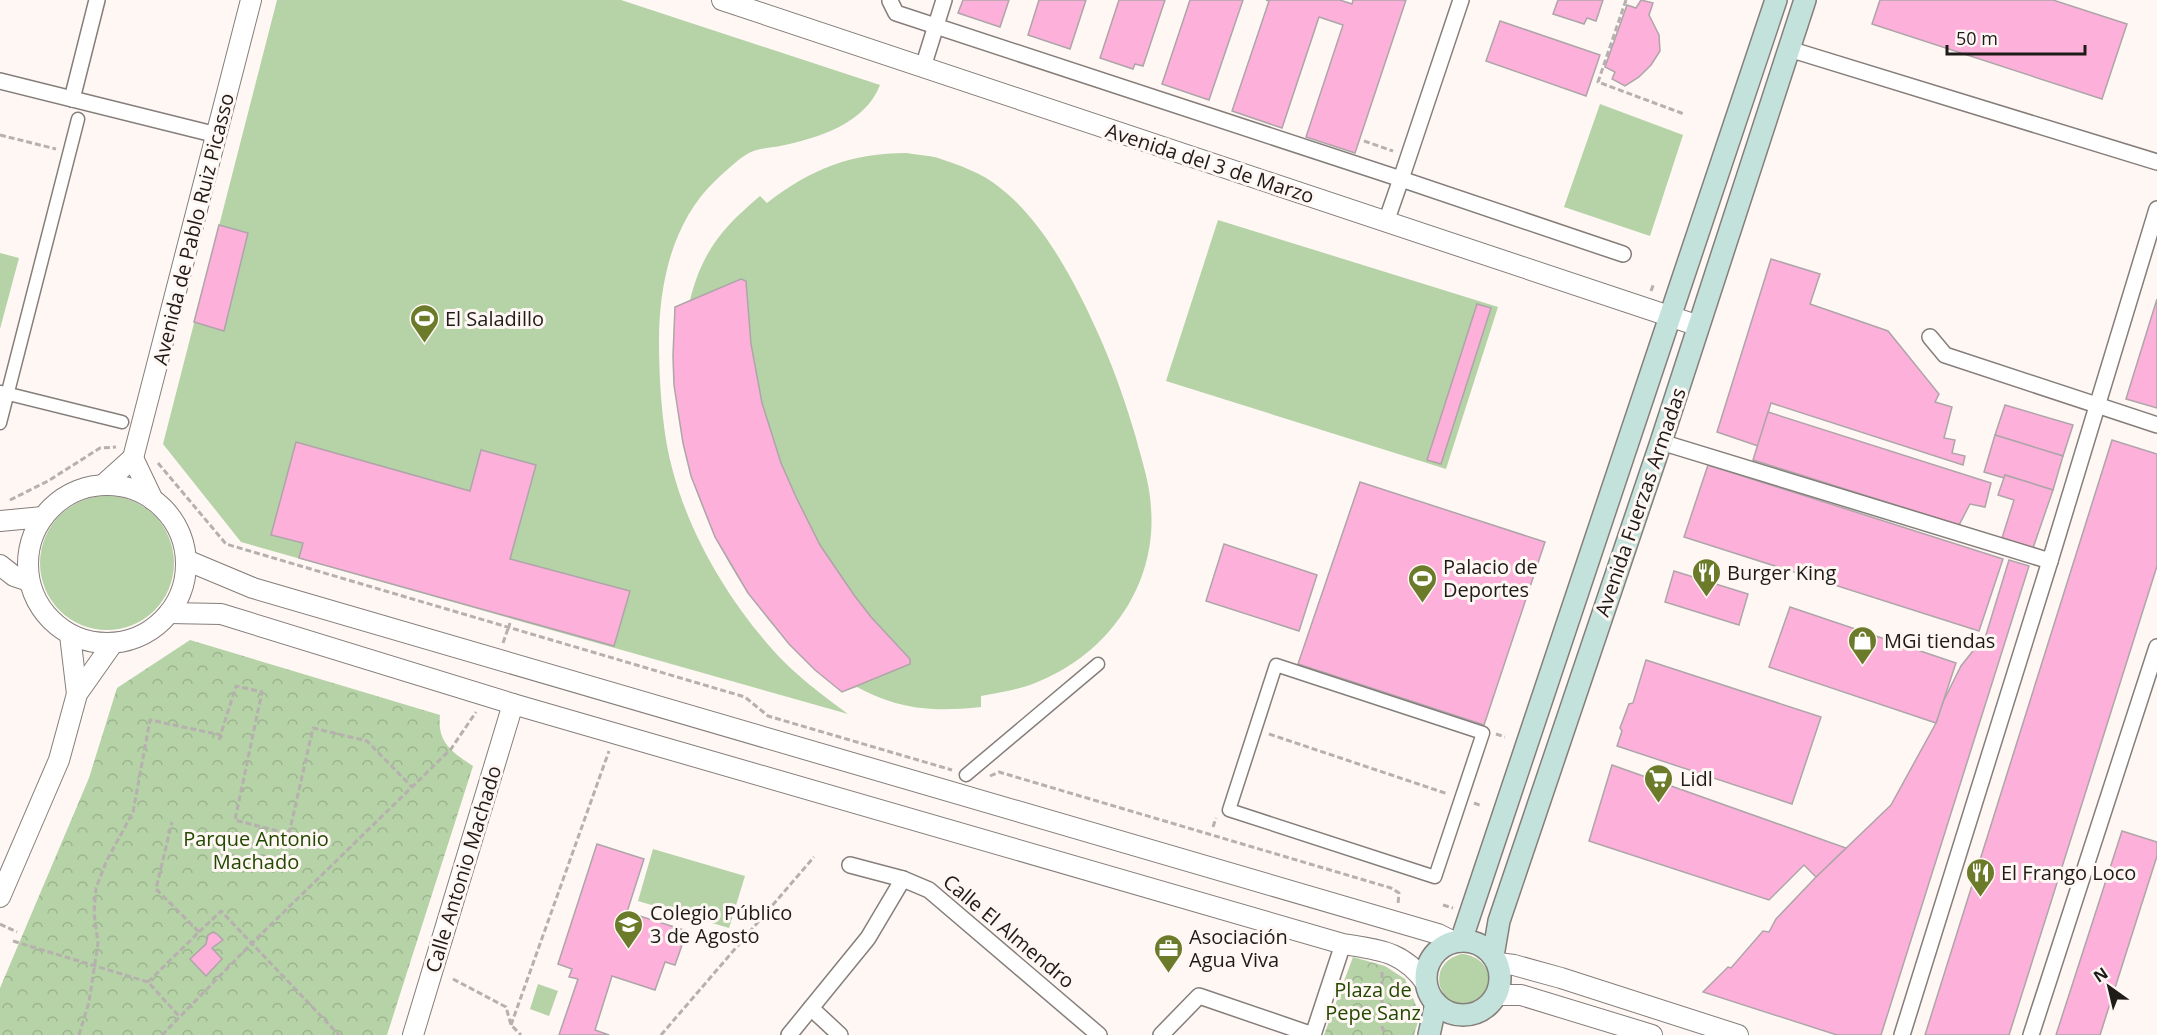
<svg xmlns="http://www.w3.org/2000/svg" width="2157" height="1035" viewBox="0 0 2157 1035" font-family="'Open Sans',sans-serif">
  <defs>
    <pattern id="park-crowns" width="20" height="18" patternUnits="userSpaceOnUse" patternTransform="scale(1.5)"><rect width="20" height="18" fill="#b6d2a7"/><path d="M2 6a3 3 0 1 1 6 0M12 15a3 3 0 1 1 6 0" fill="none" stroke="#9cb48f"/></pattern>
  </defs>
  <rect width="100%" height="100%" fill="#fef7f4"/>
  <g fill="#b6d2a7">
    <path d="M277,0H621L880,85C865,124 818,138 780,146C771,148 757,148 749,153C738,159 727,170 717,179C673,220 659,282 659,341C659,374 661,407 666,440C679,517 721,591 772,649C794,674 821,694 848,714L241,542L163,444Z"/>
    <path d="M1600,104L1683,135L1650,236L1564,207Z"/>
    <path d="M907,153C917,155 928,155 938,158C959,165 982,173 999,187C1045,222 1078,288 1101,340C1115,372 1126,404 1136,438C1142,461 1150,484 1151,508C1157,583 1110,651 1042,680C1023,689 1002,692 981,696V707C933,712 900,710 857,687L842,692C720,595 663,462 675,307L690,300C702,252 722,228 760,196L767,203C811,169 851,153 907,153Z"/>
    <path d="M1218,220L1498,307L1446,469L1166,381Z"/>
    <path d="M0,253L19,258L0,329Z"/>
    <circle cx="107" cy="563" r="67"/>
    <path d="M653,849L745,876L729,928L638,901Z"/>
    <path d="M1462,954C1478,955 1492,968 1488,985C1486,993 1480,999 1472,1002C1439,1014 1423,963 1462,954Z"/>
    <path d="M538,984L558,991L549,1016L530,1009Z"/>
  </g>
  <g fill="url(#park-crowns)">
    <path d="M190,640L440,715C437,743 452,752 473,766L387,1035H0V988L89,778L117,688Z"/>
    <path d="M1353,957L1385,966L1405,979L1420,1015L1414,1035H1324Z"/>
  </g>
  <g fill="#fdb0d9" stroke="#aea5a9" stroke-width="1.5">
    <path d="M963,0H1009L1000,27L958,13Z"/>
    <path d="M1039,0H1086L1070,49L1028,35Z"/>
    <path d="M1119,0H1165L1143,66L1135,64L1133,69L1100,58Z"/>
    <path d="M1190,0H1243L1209,100L1162,84Z"/>
    <path d="M1266,0H1340L1352,4L1353,0H1406L1355,153L1306,137L1343,25L1319,17L1282,128L1232,111L1269,1Z"/>
    <path d="M1558,0H1603L1596,21L1587,18L1584,24L1553,14Z"/>
    <path d="M1641,0L1653,3L1649,15L1659,35L1660,51L1651,65L1639,77L1625,86L1612,79L1615,72L1605,67L1627,5L1636,8Z"/>
    <path d="M1880,0H2053L2127,24L2102,99L1872,24Z"/>
    <path d="M1500,21L1600,55L1586,96L1486,61Z"/>
    <path d="M219,225L248,233L224,331L194,322Z"/>
    <path d="M1771,259L1820,274L1810,304L1888,331L1939,394L1935,402L1952,407L1944,438L1955,440L1952,453L1965,456L1963,465L1771,403L1758,446L1717,432Z"/>
    <path d="M741,279L746,281L751,344L762,403L781,463L796,497L820,545L854,595L871,617L910,659V664L842,692L815,670L789,644L748,593L715,537L691,476L683,443L674,385L673,356L675,307Z"/>
    <path d="M2157,299V408L2126,399Z"/>
    <path d="M1477,304L1491,308L1441,464L1427,460Z"/>
    <path d="M2005,405L2073,425L2063,456L1995,435Z"/>
    <path d="M1768,412L1991,483L1985,507L1970,504L1959,525L1753,460Z"/>
    <path d="M1995,435L2063,456L2053,490L2005,475L2004,478L1984,472Z"/>
    <path d="M2112,440L2157,454V566L2009,1035H1925Z"/>
    <path d="M296,442L470,491L481,450L536,465L510,559L630,591L614,646L299,558L303,543L271,535Z"/>
    <path d="M1708,465L2003,559L1979,631L1684,537Z"/>
    <path d="M2005,475L2053,490L2033,548L2002,538L2014,500L1998,495Z"/>
    <path d="M1360,482L1545,542L1484,725L1298,664Z"/>
    <path d="M1224,544L1317,575L1299,631L1206,601Z"/>
    <path d="M2009,560L2029,566L1881,1035H1837L1703,992L1728,967L1731,968L1763,931L1769,932L1776,919L1816,877L1891,805L1936,723L1943,702L1961,666L1976,647L1982,648Z"/>
    <path d="M1674,571L1748,594L1739,625L1665,602Z"/>
    <path d="M1790,607L1956,663L1936,723L1769,667Z"/>
    <path d="M1646,660L1821,717L1792,804L1617,746L1622,731L1620,728L1629,704L1633,703Z"/>
    <path d="M1612,765L1846,848L1816,877L1804,865L1769,900L1589,841Z"/>
    <path d="M2122,831L2157,842V856L2100,1035H2056Z"/>
    <path d="M597,844L644,859L627,912L687,931L675,965L665,962L655,990L612,976L595,1030L609,1035H559L578,979L569,977L572,969L558,964Z"/>
    <path d="M213,932L217,934L223,940L212,948L222,959L206,976L190,959L206,944L208,935Z"/>
  </g>
  <g fill="none" stroke-linecap="round" stroke-linejoin="round">
    <defs>
      <g id="pedestrian">
        <path d="M1,392L122,422"/>
        <path d="M0,423L78,119"/>
        <path d="M1276,665L1483,733L1435,877L1229,810Z"/>
        <path d="M966,775L1098,664"/>
      </g>
      <g id="minor">
        <path d="M890,1L896,13L1401,179L1461,0"/>
        <path d="M1789,49L2157,162"/>
        <path d="M923,67L944,0"/>
        <path d="M0,81L217,135"/>
        <path d="M72,99L97,0"/>
        <path d="M1386,222L1401,179L1623,254"/>
        <path d="M1930,337L1945,355L2157,425"/>
        <path d="M1661,442L2050,561"/>
        <path d="M850,865L903,879L929,890L1099,1035"/>
        <path d="M811,1008L840,1035"/>
        <path d="M789,1035L868,938L903,879"/>
        <path d="M1161,1035L1199,996L1313,1035L1343,944"/>
        <path d="M1902,1035L2050,561L2157,209"/>
        <path d="M2031,1035L2157,647"/>
      </g>
      <g id="tertiary">
        <path d="M722,0L1699,326"/>
        <path d="M133,458L153,500"/>
        <path d="M103,485L133,458L251,0"/>
        <circle cx="107" cy="564" r="79"/>
        <path d="M0,521L43,517"/>
        <path d="M186,560L253,588L1438,934L1454,942"/>
        <path d="M0,565L14,576L29,581"/>
        <path d="M169,613L221,614L513,704L1343,944C1380,950 1403,951 1426,983"/>
        <path d="M70,635L77,694"/>
        <path d="M0,897L59,760L77,694L113,643"/>
        <path d="M1498,963L1514,965L1561,978L1738,1035"/>
        <path d="M1497,995H1521L1652,1035"/>
        <path d="M413,1035L513,704"/>
      </g>
      <g id="secondary">
        <circle cx="1463" cy="978" r="37"/>
        <path d="M1461,941L1776,0"/>
        <path d="M1493,956L1499,921L1661,442L1805,0"/>
        <path d="M1429,1035L1436,1003"/>
      </g>
    </defs>
    <use href="#pedestrian" stroke="#857e7a" stroke-width="15"/>
    <use href="#minor" stroke="#857e7a" stroke-width="18"/>
    <use href="#tertiary" stroke="#857e7a" stroke-width="22"/>
    <use href="#secondary" stroke="#857e7a" stroke-width="24"/>
    <g stroke="#b6b0ae" stroke-width="3" stroke-dasharray="6 3" stroke-linecap="butt">
      <path d="M1626,0L1598,82L1684,114"/>
      <path d="M0,135L56,149"/>
      <path d="M1364,141L1393,151"/>
      <path d="M1651,291L1654,283"/>
      <path d="M158,463L226,544L745,697L768,716L952,770"/>
      <path d="M10,500L48,481L100,448L116,447"/>
      <path d="M503,643L510,623"/>
      <path d="M1269,734L1448,794"/>
      <path d="M1496,734L1505,737"/>
      <path d="M219,740L236,686L262,692L235,820L289,834L313,728L367,741L412,787"/>
      <path d="M990,776L999,772L1391,888L1399,893L1398,904"/>
      <path d="M1474,803L1482,806"/>
      <path d="M1213,827L1216,818"/>
      <path d="M1443,905L1453,908"/>
      <path d="M0,924L17,932"/>
      <path d="M199,932L221,911L339,1035"/>
      <path d="M13,941L148,982L179,1016"/>
      <path d="M1382,972V1027L1386,1035"/>
      <path d="M453,979L506,1007L511,1025L521,1035"/>
      <path d="M148,982L199,932L156,889L172,822"/>
      <path d="M511,1025L609,751"/>
      <path d="M79,1035L89,1002L98,943L94,913L96,888L106,862L133,812L150,720L221,735"/>
      <path d="M162,1035L252,943L451,749L476,712"/>
      <path d="M661,1035L814,857"/>
    </g>
    <use href="#pedestrian" stroke="#fff" stroke-width="12"/>
    <use href="#minor" stroke="#fff" stroke-width="15"/>
    <use href="#tertiary" stroke="#fff" stroke-width="20"/>
    <use href="#secondary" stroke="#c3e2dc" stroke-width="21"/>
  </g>
  <defs>
    <symbol id="stadium-pin" viewBox="-11 -11 22 30"><path d="M0 17L-7.5 6A9.5 9.5 0 1 1 7.5 6Z" fill="#6b7b29" stroke="#fef7f4"/><path d="M0-5a6.5 5 0 1 0 0 10a6.5 5 0 1 0 0-10ZM-3.5-1.8h7v3.6h-7Z" fill="#fff"/></symbol>
    <symbol id="restaurant-pin" viewBox="-11 -11 22 30"><path d="M0 17L-7.5 6A9.5 9.5 0 1 1 7.5 6Z" fill="#6b7b29" stroke="#fef7f4"/><path d="M-5-6h1v4h1v-4h1v4h1v-4h1v5L-1.5 .5V6h-2V.5L-5-1ZM5-6V6H3V1.5H1.5Q1.5-4 5-6Z" fill="#fff"/></symbol>
    <symbol id="shop-pin" viewBox="-11 -11 22 30"><path d="M0 17L-7.5 6A9.5 9.5 0 1 1 7.5 6Z" fill="#6b7b29" stroke="#fef7f4"/><path d="M-5-2.5h2.3a2.7 3.5 0 0 1 5.4 0H5L5.5 6h-11ZM-1.5-2.5h3a1.5 2.3 0 0 0-3 0Z" fill="#fff"/></symbol>
    <symbol id="supermarket-pin" viewBox="-11 -11 22 30"><path d="M0 17L-7.5 6A9.5 9.5 0 1 1 7.5 6Z" fill="#6b7b29" stroke="#fef7f4"/><path d="M-6-5.5h2.5l.6 2H6L4.5 2H-2.5L-4.4-4H-6ZM-1.5 3.2a1.3 1.3 0 1 0 .1 0ZM3 3.2a1.3 1.3 0 1 0 .1 0Z" fill="#fff"/></symbol>
    <symbol id="school-pin" viewBox="-11 -11 22 30"><path d="M0 17L-7.5 6A9.5 9.5 0 1 1 7.5 6Z" fill="#6b7b29" stroke="#fef7f4"/><path d="M0-5L7-2L0 1L-7-2ZM-4 1L0 2.5L4 1V4Q0 6-4 4Z" fill="#fff"/></symbol>
    <symbol id="office-pin" viewBox="-11 -11 22 30"><path d="M0 17L-7.5 6A9.5 9.5 0 1 1 7.5 6Z" fill="#6b7b29" stroke="#fef7f4"/><path d="M-6-3h4V-5.5h4V-3h4V5H-6ZM-1-4.5V-3h2v-1.5ZM-6 0V1H6V0Z" fill="#fff"/></symbol>
  </defs>
  <g fill-rule="evenodd">
    <use href="#stadium-pin" x="408" y="302" width="33" height="45"/>
    <use href="#restaurant-pin" x="1690" y="556" width="33" height="45"/>
    <use href="#stadium-pin" x="1406" y="562" width="33" height="45"/>
    <use href="#shop-pin" x="1846" y="624" width="33" height="45"/>
    <use href="#supermarket-pin" x="1642" y="762" width="33" height="45"/>
    <use href="#restaurant-pin" x="1964" y="856" width="33" height="45"/>
    <use href="#school-pin" x="612" y="908" width="33" height="45"/>
    <use href="#office-pin" x="1152" y="932" width="33" height="45"/>
  </g>
  <g text-anchor="middle" dominant-baseline="central" stroke-width="6" stroke-linejoin="round" paint-order="stroke">
    <g font-size="20" fill="#1e1b19" stroke="#fef7f4">
      <text transform="translate(1210 163) rotate(18)">Avenida del 3 de Marzo</text>
      <text transform="translate(193 229) rotate(-76)">Avenida de Pablo Ruiz Picasso</text>
      <text transform="translate(1640 502) rotate(-71)">Avenida Fuerzas Armadas</text>
      <text transform="translate(463 869) rotate(-73)">Calle Antonio Machado</text>
      <text transform="translate(1009 931) rotate(40)">Calle El Almendro</text>
    </g>
    <g font-size="20" fill="#1e1b19" stroke="#fef7f4" text-anchor="start">
      <text x="445" y="318">El Saladillo</text>
      <text x="1443" y="566">Palacio de<tspan x="1443" dy="23">Deportes</tspan></text>
      <text x="1727" y="572">Burger King</text>
      <text x="1884" y="640">MGi tiendas</text>
      <text x="1680" y="778">Lidl</text>
      <text x="2001" y="872">El Frango Loco</text>
      <text x="650" y="912">Colegio Público<tspan x="650" dy="23">3 de Agosto</tspan></text>
      <text x="1189" y="936">Asociación<tspan x="1189" dy="23">Agua Viva</tspan></text>
    </g>
    <g font-size="20" fill="#234800" stroke="#fef7f4">
      <text x="256" y="838">Parque Antonio<tspan x="256" dy="23">Machado</tspan></text>
      <text x="1373" y="989">Plaza de<tspan x="1373" dy="23">Pepe Sanz</tspan></text>
    </g>
  </g>
  <g transform="translate(2109 987) rotate(326)" stroke="#fef7f4" stroke-width="4.5" paint-order="stroke">
  <path d="M0-4.5L10 22L0 15L-10 22Z" fill="#1e1b19"/>
  <text y="-9" font-size="16" font-weight="bold" text-anchor="middle" fill="#1e1b19">N</text>
  </g>
  <path d="M1947 45v9h138v-9" fill="none" stroke="#1e1b19" stroke-width="3"/>
  <text x="1956" y="45" font-size="18" fill="#1e1b19" stroke="#fef7f4" stroke-width="4.5" paint-order="stroke">50 m</text>
</svg>
